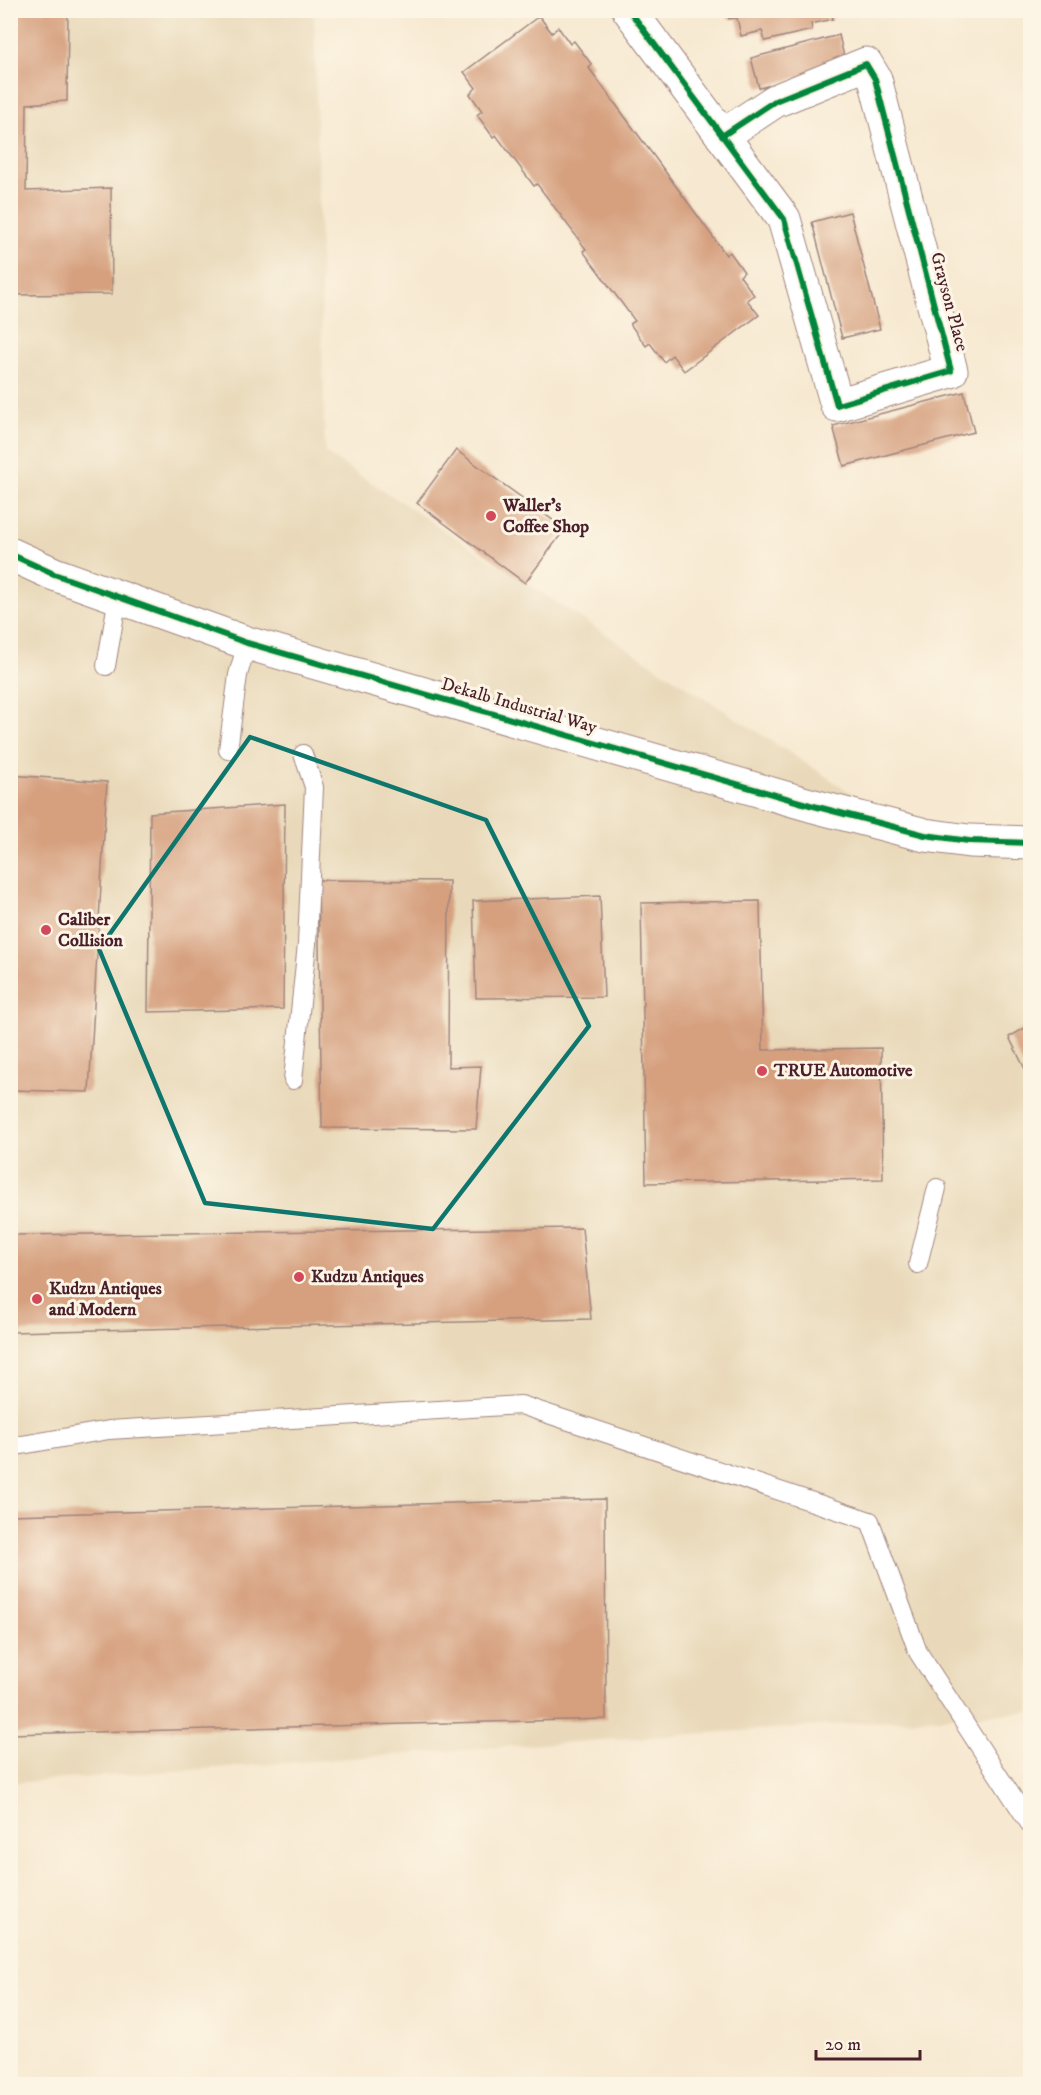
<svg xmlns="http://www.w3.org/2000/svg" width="1041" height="2095" viewBox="0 0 1041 2095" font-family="'IM FELL DW Pica',serif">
  <rect width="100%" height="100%" fill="#fcf5e5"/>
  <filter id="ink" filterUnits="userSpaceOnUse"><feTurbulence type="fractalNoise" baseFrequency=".0167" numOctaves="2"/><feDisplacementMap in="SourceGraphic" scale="12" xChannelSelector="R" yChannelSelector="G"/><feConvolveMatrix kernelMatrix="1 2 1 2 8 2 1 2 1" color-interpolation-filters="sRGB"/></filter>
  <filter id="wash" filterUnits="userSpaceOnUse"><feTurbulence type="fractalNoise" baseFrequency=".008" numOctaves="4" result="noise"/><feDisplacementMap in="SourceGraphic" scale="24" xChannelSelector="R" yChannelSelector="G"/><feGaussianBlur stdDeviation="1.35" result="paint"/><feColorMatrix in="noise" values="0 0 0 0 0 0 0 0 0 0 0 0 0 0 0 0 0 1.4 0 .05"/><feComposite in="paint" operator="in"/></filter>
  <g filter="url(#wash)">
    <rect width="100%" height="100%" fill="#f7e9d1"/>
    <path fill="#e9d9ba" d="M11,11H314L325,453L943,852L1030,841V1712L528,1745L11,1783Z"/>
    <g id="blocks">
      <g fill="#d6a07f">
        <path d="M10,10H68L67,101L27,104L26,191L111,188L112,294L10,295Z"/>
        <path d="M727,10H831L833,19L811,24L812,30L765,41L762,31L741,36L737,18L729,19Z"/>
        <path d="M539,16L552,33L558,27L570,44L574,41L592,65L589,68L692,208L726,255L730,252L744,272L740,276L754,295L747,300L759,315L684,371L672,355L664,362L650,343L646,346L630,324L635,321L583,251L586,249L537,184L534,186L496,135L493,137L477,115L482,111L470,94L476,88L464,72Z"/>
        <path d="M839,35L846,65L759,88L751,58Z"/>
        <path d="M850,212L880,329L842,338L812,222Z"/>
        <path d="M964,392L974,432L844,466L833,426Z"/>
        <path d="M456,450L565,529L525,583L417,503Z"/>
        <path d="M10,775L107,782L89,1092L10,1090Z"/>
        <path d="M285,804L283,1009L148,1012L150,813Z"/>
        <path d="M318,880L449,881L448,1067L481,1066L476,1129L322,1128Z"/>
        <path d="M600,896L604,997L476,998L473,901Z"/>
        <path d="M760,901L763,1050L881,1048L883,1179L646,1183L641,903Z"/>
        <path d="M1030,1025V1079L1009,1037Z"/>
        <path d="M582,1228L591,1319L10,1332V1235Z"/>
        <path d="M605,1499L606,1719L10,1734V1515Z"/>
      </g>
    </g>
  </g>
  <g filter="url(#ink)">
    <use href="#blocks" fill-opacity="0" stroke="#a0847e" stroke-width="1.5"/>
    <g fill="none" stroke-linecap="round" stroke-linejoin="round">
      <defs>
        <g id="lane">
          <path d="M106,666L118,597"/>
          <path d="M228,750L238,675L247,643"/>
          <path d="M293,1080L307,944L314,787L303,754"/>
          <path d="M918,1264L937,1188"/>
          <path d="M10,1447L109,1430L521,1405L870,1521L918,1652L1030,1824"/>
        </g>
        <g id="street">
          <path d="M629,10L784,219L837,405L951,371L875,79L866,64L775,101L722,136"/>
          <path d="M10,554L54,574L247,643L810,805L925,835L969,841L1030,843"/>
        </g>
      </defs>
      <use href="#lane" stroke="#a0847e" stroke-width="20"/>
      <use href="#street" stroke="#a0847e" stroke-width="35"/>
      <use href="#lane" stroke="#fff" stroke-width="18"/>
      <use href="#street" stroke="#fff" stroke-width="33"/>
      <defs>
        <g id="cycleway">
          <path d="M629,10L784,219L837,405L951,371L875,79L866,64L775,101L722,136"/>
          <path d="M10,554L54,574L247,643L810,805L925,835L969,841L1030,843"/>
        </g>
      </defs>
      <use href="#cycleway" stroke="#fcf5e5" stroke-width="10"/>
      <use href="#cycleway" stroke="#00873e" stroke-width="6"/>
    </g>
  </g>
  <path fill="none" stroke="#0f766e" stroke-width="4.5" stroke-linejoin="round" d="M250,737L486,820L589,1026L433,1229L205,1203L99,949Z"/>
  <g fill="#d1495b" stroke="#fcf5e5" stroke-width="2">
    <circle cx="491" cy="516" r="6"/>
    <circle cx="46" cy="930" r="6"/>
    <circle cx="762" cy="1071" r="6"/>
    <circle cx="299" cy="1277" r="6"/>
    <circle cx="37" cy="1299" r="6"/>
  </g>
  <g text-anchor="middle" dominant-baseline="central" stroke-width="6" stroke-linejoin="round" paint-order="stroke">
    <g font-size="18" fill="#4a1f2b" stroke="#fcf5e5">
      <text transform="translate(949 302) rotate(75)">Grayson Place</text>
      <text transform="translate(519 706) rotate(16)">Dekalb Industrial Way</text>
    </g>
    <g font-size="18" font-weight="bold" fill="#4a1f2b" stroke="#fcf5e5" text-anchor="start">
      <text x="503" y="506">Waller's<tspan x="503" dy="21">Coffee Shop</tspan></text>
      <text x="58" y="920">Caliber<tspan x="58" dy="21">Collision</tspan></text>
      <text x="774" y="1071">TRUE Automotive</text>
      <text x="311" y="1277">Kudzu Antiques</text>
      <text x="49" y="1289">Kudzu Antiques<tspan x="49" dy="21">and Modern</tspan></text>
    </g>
  </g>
  <rect width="1041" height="2095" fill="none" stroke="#fcf5e5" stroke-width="36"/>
  <path d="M816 2050v9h104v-9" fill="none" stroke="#4a1f2b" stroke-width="3"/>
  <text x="825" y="2050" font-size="18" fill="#4a1f2b" stroke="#fcf5e5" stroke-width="4.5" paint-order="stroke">20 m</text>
</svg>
